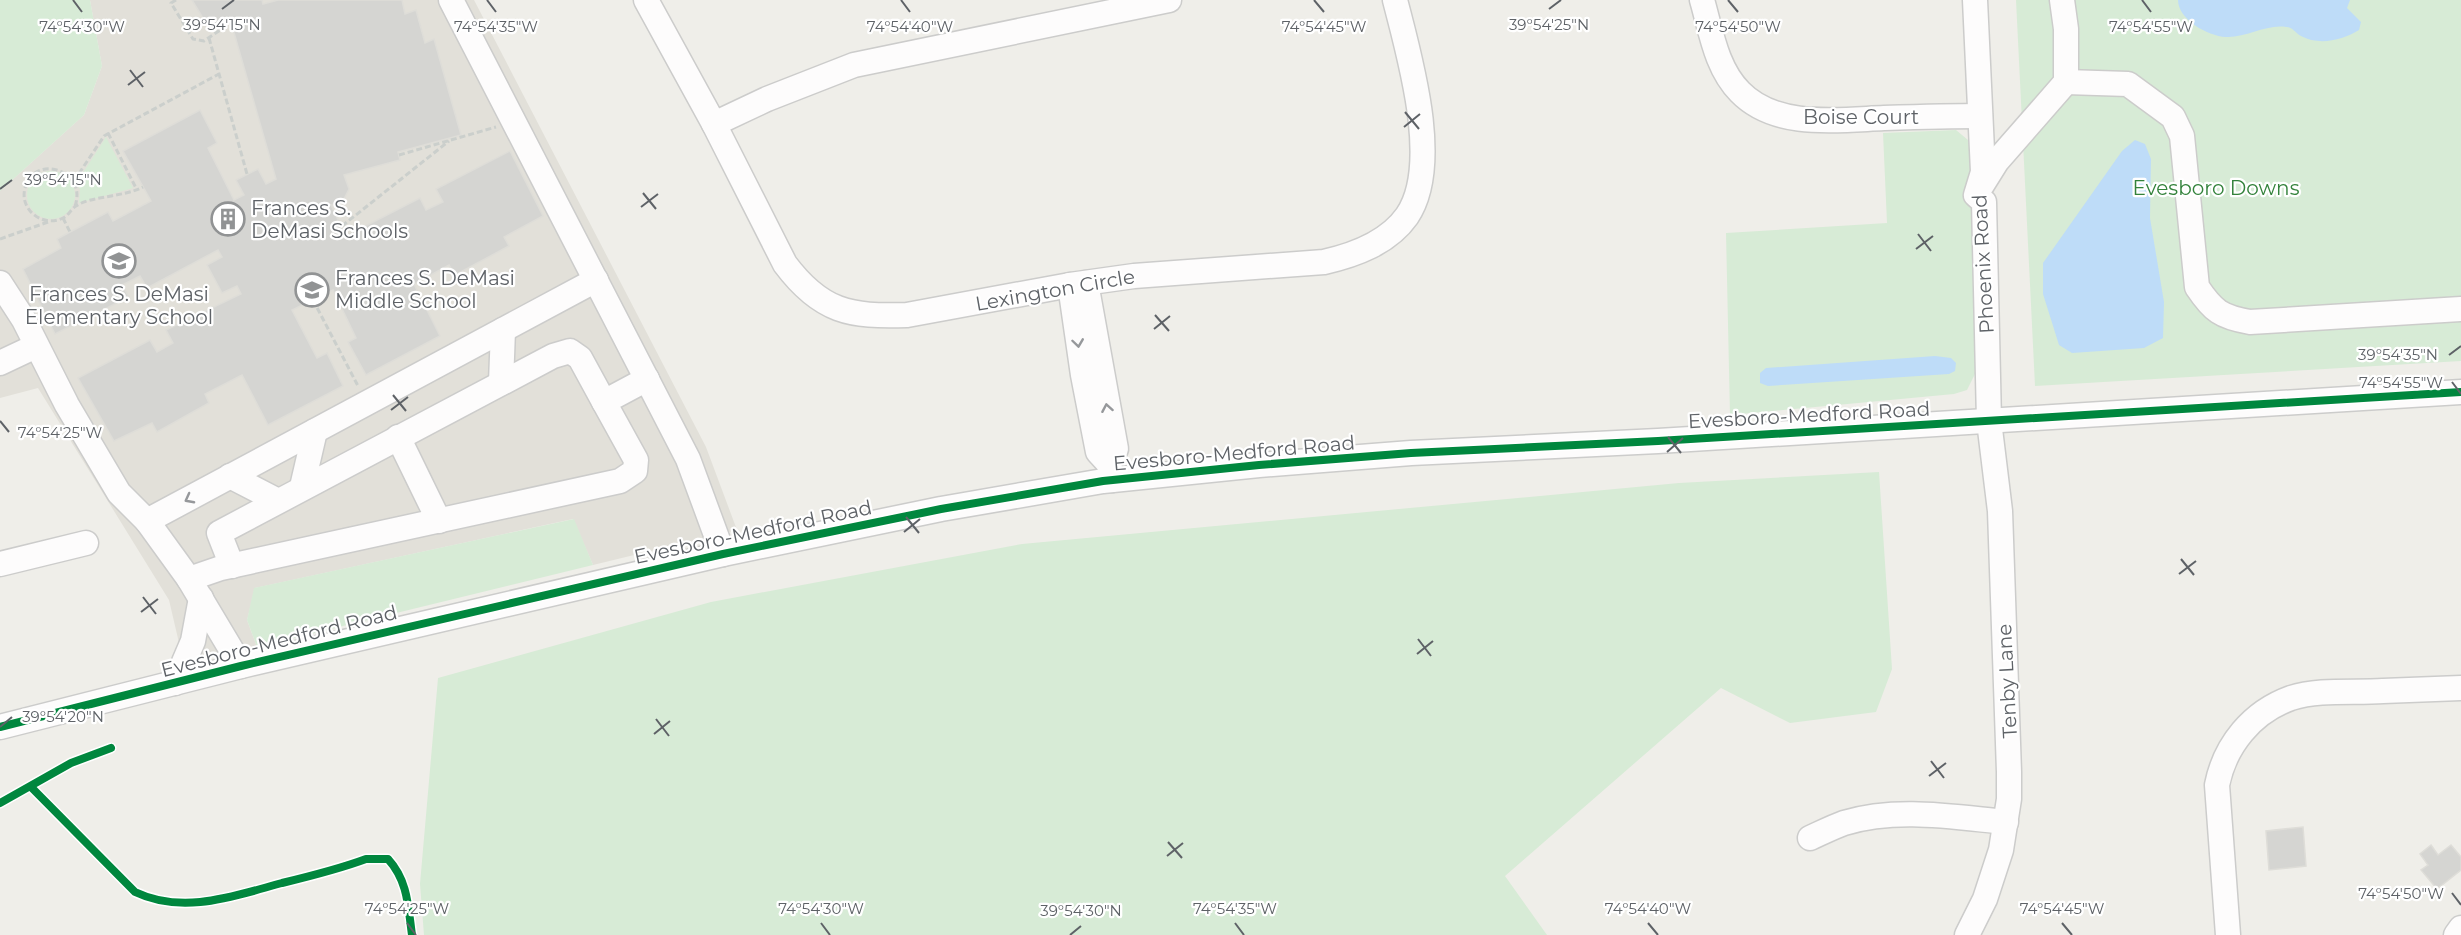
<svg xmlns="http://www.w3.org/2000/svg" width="2461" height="935" viewBox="0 0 2461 935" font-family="Montserrat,sans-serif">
  <rect width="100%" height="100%" fill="#efeee9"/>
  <path fill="#e2e0d9" d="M90,0H474L706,447L737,530L593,565L573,519L255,588L247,620L257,647L183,660L169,600L38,388L0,398V191L84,115L102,66Z"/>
  <g fill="#d7ebd6">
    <path d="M0,0H90L102,66L84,115L0,191Z"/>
    <path d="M2016,0H2461V361L2035,386Z"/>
    <path d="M1956,130L1968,140L1973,159L1976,372L1967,390L1954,394L1730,415L1726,233L1887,223L1883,133Z"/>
    <path d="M106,137L133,188L79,203L80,190L77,182Z"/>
    <circle cx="51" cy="195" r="24"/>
    <path d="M1879,472L1892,669L1876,712L1790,723L1721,688L1505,876L1547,935H424L420,884L438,678L711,602L1022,544L1679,483Z"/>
    <path d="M574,519L593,565L257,647L247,620L254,588Z"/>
  </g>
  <g fill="#bedcf8">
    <path d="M2178,0H2350L2347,8L2361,22L2359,30C2343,40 2319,46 2301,36C2295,33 2293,27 2286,27C2266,24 2246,38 2226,37C2207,36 2178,19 2178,0Z"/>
    <path d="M2135,140L2145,144L2151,159L2150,218L2164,302L2163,338L2144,348L2072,353L2059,345L2043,294V263L2122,151Z"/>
    <path d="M1935,356L1951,358L1956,363L1955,371L1949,374L1768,386L1760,383V373L1766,368Z"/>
  </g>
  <g fill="#d5d5d2" stroke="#deddd8" stroke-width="1.5">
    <path d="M192,0H262L263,4L278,0H402L405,14L416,10L425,43L434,39L461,135L398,152L400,160L344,175L349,189L344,199L331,205L346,236L420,198L426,210L443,202L436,189L510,151L543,216L504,237L509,246L455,275L449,265L414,284L440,336L366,375L348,342L356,338L333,290L292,310L317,358L327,353L343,386L268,425L242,375L205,394L209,403L157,432L152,423L114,441L78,378L150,340L157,352L173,343L166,330L241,294L237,286L222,293L207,265L222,257L218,250L147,288L140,276L122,285L129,297L55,334L23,269L61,248L57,239L70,232L108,212L113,221L151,201L123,151L200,110L217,143L208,148L234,200L244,195L236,180L258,169L266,184L276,179L233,29L225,18L209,28Z"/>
    <path d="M2303,827L2306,866L2269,870L2266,831Z"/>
    <path d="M2431,845L2438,855L2451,845L2461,857V870L2437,889L2421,870L2428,865L2420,854Z"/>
  </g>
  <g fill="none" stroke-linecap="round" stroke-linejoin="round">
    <defs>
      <g id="minor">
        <path d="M451,0L688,459L723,554"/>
        <path d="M646,0L714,124L785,264C821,312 850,317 907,315L1070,285L1134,276L1324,262C1355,255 1388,243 1407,216C1442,165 1409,55 1395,0"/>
        <path d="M1702,0C1711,31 1716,68 1740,92C1776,129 1838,120 1884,118C1916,117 1948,116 1980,116"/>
        <path d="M2066,82L2128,84L2173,117L2182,136L2197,287C2213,311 2221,317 2250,322L2461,309"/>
        <path d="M714,124L767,99L854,65L1169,0"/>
        <path d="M1982,185L1997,161L2066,82V29L2062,0"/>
        <path d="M0,283L24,320L67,405L119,493L147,521L189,579L241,666"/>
        <path d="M1086,283L1116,449L1109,464L1112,480"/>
        <path d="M1070,285L1083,375L1098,452L1109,464"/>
        <path d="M0,363L36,346"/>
        <path d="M501,383L503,330"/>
        <path d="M398,437L439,521"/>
        <path d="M230,476L278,501"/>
        <path d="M302,487L315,431"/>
        <path d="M147,521L596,280"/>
        <path d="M0,564L86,543"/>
        <path d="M232,566L219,533L553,356L570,351L580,358L604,402"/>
        <path d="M189,579L221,568L620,481L635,471L636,460L604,402L647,379"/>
        <path d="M175,683L193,641L201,598"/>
        <path d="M0,727L241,666L723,554L941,509L1103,481L1259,465L1411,453L1658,441L2461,392"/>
        <path d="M1810,838C1821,833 1833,827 1844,823C1897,807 1953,817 2006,822"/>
        <path d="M1967,935L1985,899L2001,850L2009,799V772L2000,511L1989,421L1984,202L1976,195L1983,172L1975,0"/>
        <path d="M2228,935L2217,785C2225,745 2252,712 2291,698C2319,689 2354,693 2383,691C2409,690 2435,689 2461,688"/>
        <path d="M2456,935L2461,928"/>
      </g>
    </defs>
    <use href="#minor" stroke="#cccccb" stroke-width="27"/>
    <g stroke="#cbcfcc" stroke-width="3" stroke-dasharray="6 3" stroke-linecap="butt">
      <path d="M176,0L171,3L193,39L204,41L229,24"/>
      <path d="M209,38L247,174"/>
      <path d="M108,133L137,190"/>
      <path d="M399,155L496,127"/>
      <path d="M74,181L104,136L219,74"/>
      <path d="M75,206C88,170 34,153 25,188C19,210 43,228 63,218C69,215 71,209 76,206C90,196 125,197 143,187"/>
      <path d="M63,218L70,232"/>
      <path d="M342,226L449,141"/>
      <path d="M0,239L48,222"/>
      <path d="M313,300L358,386"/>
    </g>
    <use href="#minor" stroke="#fdfcfc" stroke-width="24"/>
    <defs>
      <g id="cycleway">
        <path d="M0,727L241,666L723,554L941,509L1103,481L1259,465L1411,453L1658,441L2461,392"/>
        <path d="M31,787L135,892C183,915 234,896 282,883C311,876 339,869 366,859H388C408,881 408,906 412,935"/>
        <path d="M0,803L71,763L111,748"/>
      </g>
    </defs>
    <use href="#cycleway" stroke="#fff" stroke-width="11"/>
    <use href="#cycleway" stroke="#00873e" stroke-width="8"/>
  </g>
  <defs><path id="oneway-chevron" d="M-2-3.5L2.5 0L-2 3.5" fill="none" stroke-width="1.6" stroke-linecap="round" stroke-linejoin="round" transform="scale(1.5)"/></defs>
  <g stroke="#96989b">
    <use href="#oneway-chevron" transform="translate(1078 343) rotate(82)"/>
    <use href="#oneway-chevron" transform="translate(1107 408) rotate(-100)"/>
    <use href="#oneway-chevron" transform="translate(189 499) rotate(152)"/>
  </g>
  <path fill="none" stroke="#5e6267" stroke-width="2" d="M73,0L82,12M487,0L496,12M901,0L910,12M1314,0L1324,12M1728,0L1738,12M2142,0L2151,12M222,9L234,0M1549,9L1561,0M130,70L143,87M128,85L145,72M1405,112L1419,129M1404,127L1420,114M0,189L12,180M643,193L656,209M641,207L658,194M1918,234L1931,251M1916,249L1933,236M1155,315L1169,331M1154,329L1170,316M2449,355L2461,346M2452,382L2461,394M393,395L406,411M391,410L408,397M0,421L9,432M1668,437L1681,453M1667,452L1683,438M906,517L919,533M904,532L920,519M2181,559L2194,575M2179,574L2196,561M143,597L156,614M141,612L158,599M1418,639L1431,656M1417,654L1433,641M656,719L669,736M0,727L12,717M654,734L670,721M1931,761L1944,778M1929,776L1946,763M1168,842L1182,858M1167,856L1183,843M2452,893L2461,905M407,923L416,935M821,923L830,935M1235,923L1244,935M1648,923L1658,935M2062,923L2072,935M1070,935L1081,926"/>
  <defs>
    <symbol id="building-ring" viewBox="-11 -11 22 22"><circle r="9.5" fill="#fff" stroke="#919394" stroke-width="1.5"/><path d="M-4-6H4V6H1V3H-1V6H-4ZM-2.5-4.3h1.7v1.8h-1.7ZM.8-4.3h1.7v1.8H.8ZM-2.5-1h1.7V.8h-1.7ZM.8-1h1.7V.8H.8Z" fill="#919394"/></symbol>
    <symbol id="school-ring" viewBox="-11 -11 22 22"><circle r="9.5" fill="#fff" stroke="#919394" stroke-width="1.5"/><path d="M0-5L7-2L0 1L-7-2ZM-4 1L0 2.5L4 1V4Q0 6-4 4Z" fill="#919394"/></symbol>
  </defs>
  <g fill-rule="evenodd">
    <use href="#building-ring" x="209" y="200" width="38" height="38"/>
    <use href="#school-ring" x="100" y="242" width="38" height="38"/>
    <use href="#school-ring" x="293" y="271" width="38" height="38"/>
  </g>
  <g text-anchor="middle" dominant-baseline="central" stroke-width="4.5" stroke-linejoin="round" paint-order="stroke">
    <g font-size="20" fill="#5e6267" stroke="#fff">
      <text x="1861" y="117">Boise Court</text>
      <text transform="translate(1983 264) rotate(-93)">Phoenix Road</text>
      <text transform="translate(1055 290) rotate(-10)">Lexington Circle</text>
      <text transform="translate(1809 415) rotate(-3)">Evesboro-Medford Road</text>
      <text transform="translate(1234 453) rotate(-5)">Evesboro-Medford Road</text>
      <text transform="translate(753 532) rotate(-12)">Evesboro-Medford Road</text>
      <text transform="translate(279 641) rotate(-14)">Evesboro-Medford Road</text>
      <text transform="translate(2007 681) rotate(-93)">Tenby Lane</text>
    </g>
    <g font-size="20" fill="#33823b" stroke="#fff">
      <text x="2216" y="188">Evesboro Downs</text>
    </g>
    <g font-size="20" fill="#5e6267" stroke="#fff" text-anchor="start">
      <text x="251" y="208">Frances S.<tspan x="251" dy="23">DeMasi Schools</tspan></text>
      <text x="335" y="278">Frances S. DeMasi<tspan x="335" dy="23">Middle School</tspan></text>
      <text x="119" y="294" text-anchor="middle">Frances S. DeMasi<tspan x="119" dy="23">Elementary School</tspan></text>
    </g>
  </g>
  <g font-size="15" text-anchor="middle" fill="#5e6267" stroke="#fff" stroke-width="4.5" stroke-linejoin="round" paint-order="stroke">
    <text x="222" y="30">39°54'15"N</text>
    <text x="1549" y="30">39°54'25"N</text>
    <text x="496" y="32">74°54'35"W</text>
    <text x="910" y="32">74°54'40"W</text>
    <text x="2151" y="32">74°54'55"W</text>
    <text x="82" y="32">74°54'30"W</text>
    <text x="1324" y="32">74°54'45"W</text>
    <text x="1738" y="32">74°54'50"W</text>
    <text x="63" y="185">39°54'15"N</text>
    <text x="2398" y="360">39°54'35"N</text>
    <text x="2401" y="388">74°54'55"W</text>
    <text x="60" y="438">74°54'25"W</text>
    <text x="63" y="722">39°54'20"N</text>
    <text x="2401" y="899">74°54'50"W</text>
    <text x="407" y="914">74°54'25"W</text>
    <text x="821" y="914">74°54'30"W</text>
    <text x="1235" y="914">74°54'35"W</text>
    <text x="1648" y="914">74°54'40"W</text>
    <text x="2062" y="914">74°54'45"W</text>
    <text x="1081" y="916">39°54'30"N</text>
  </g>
</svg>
